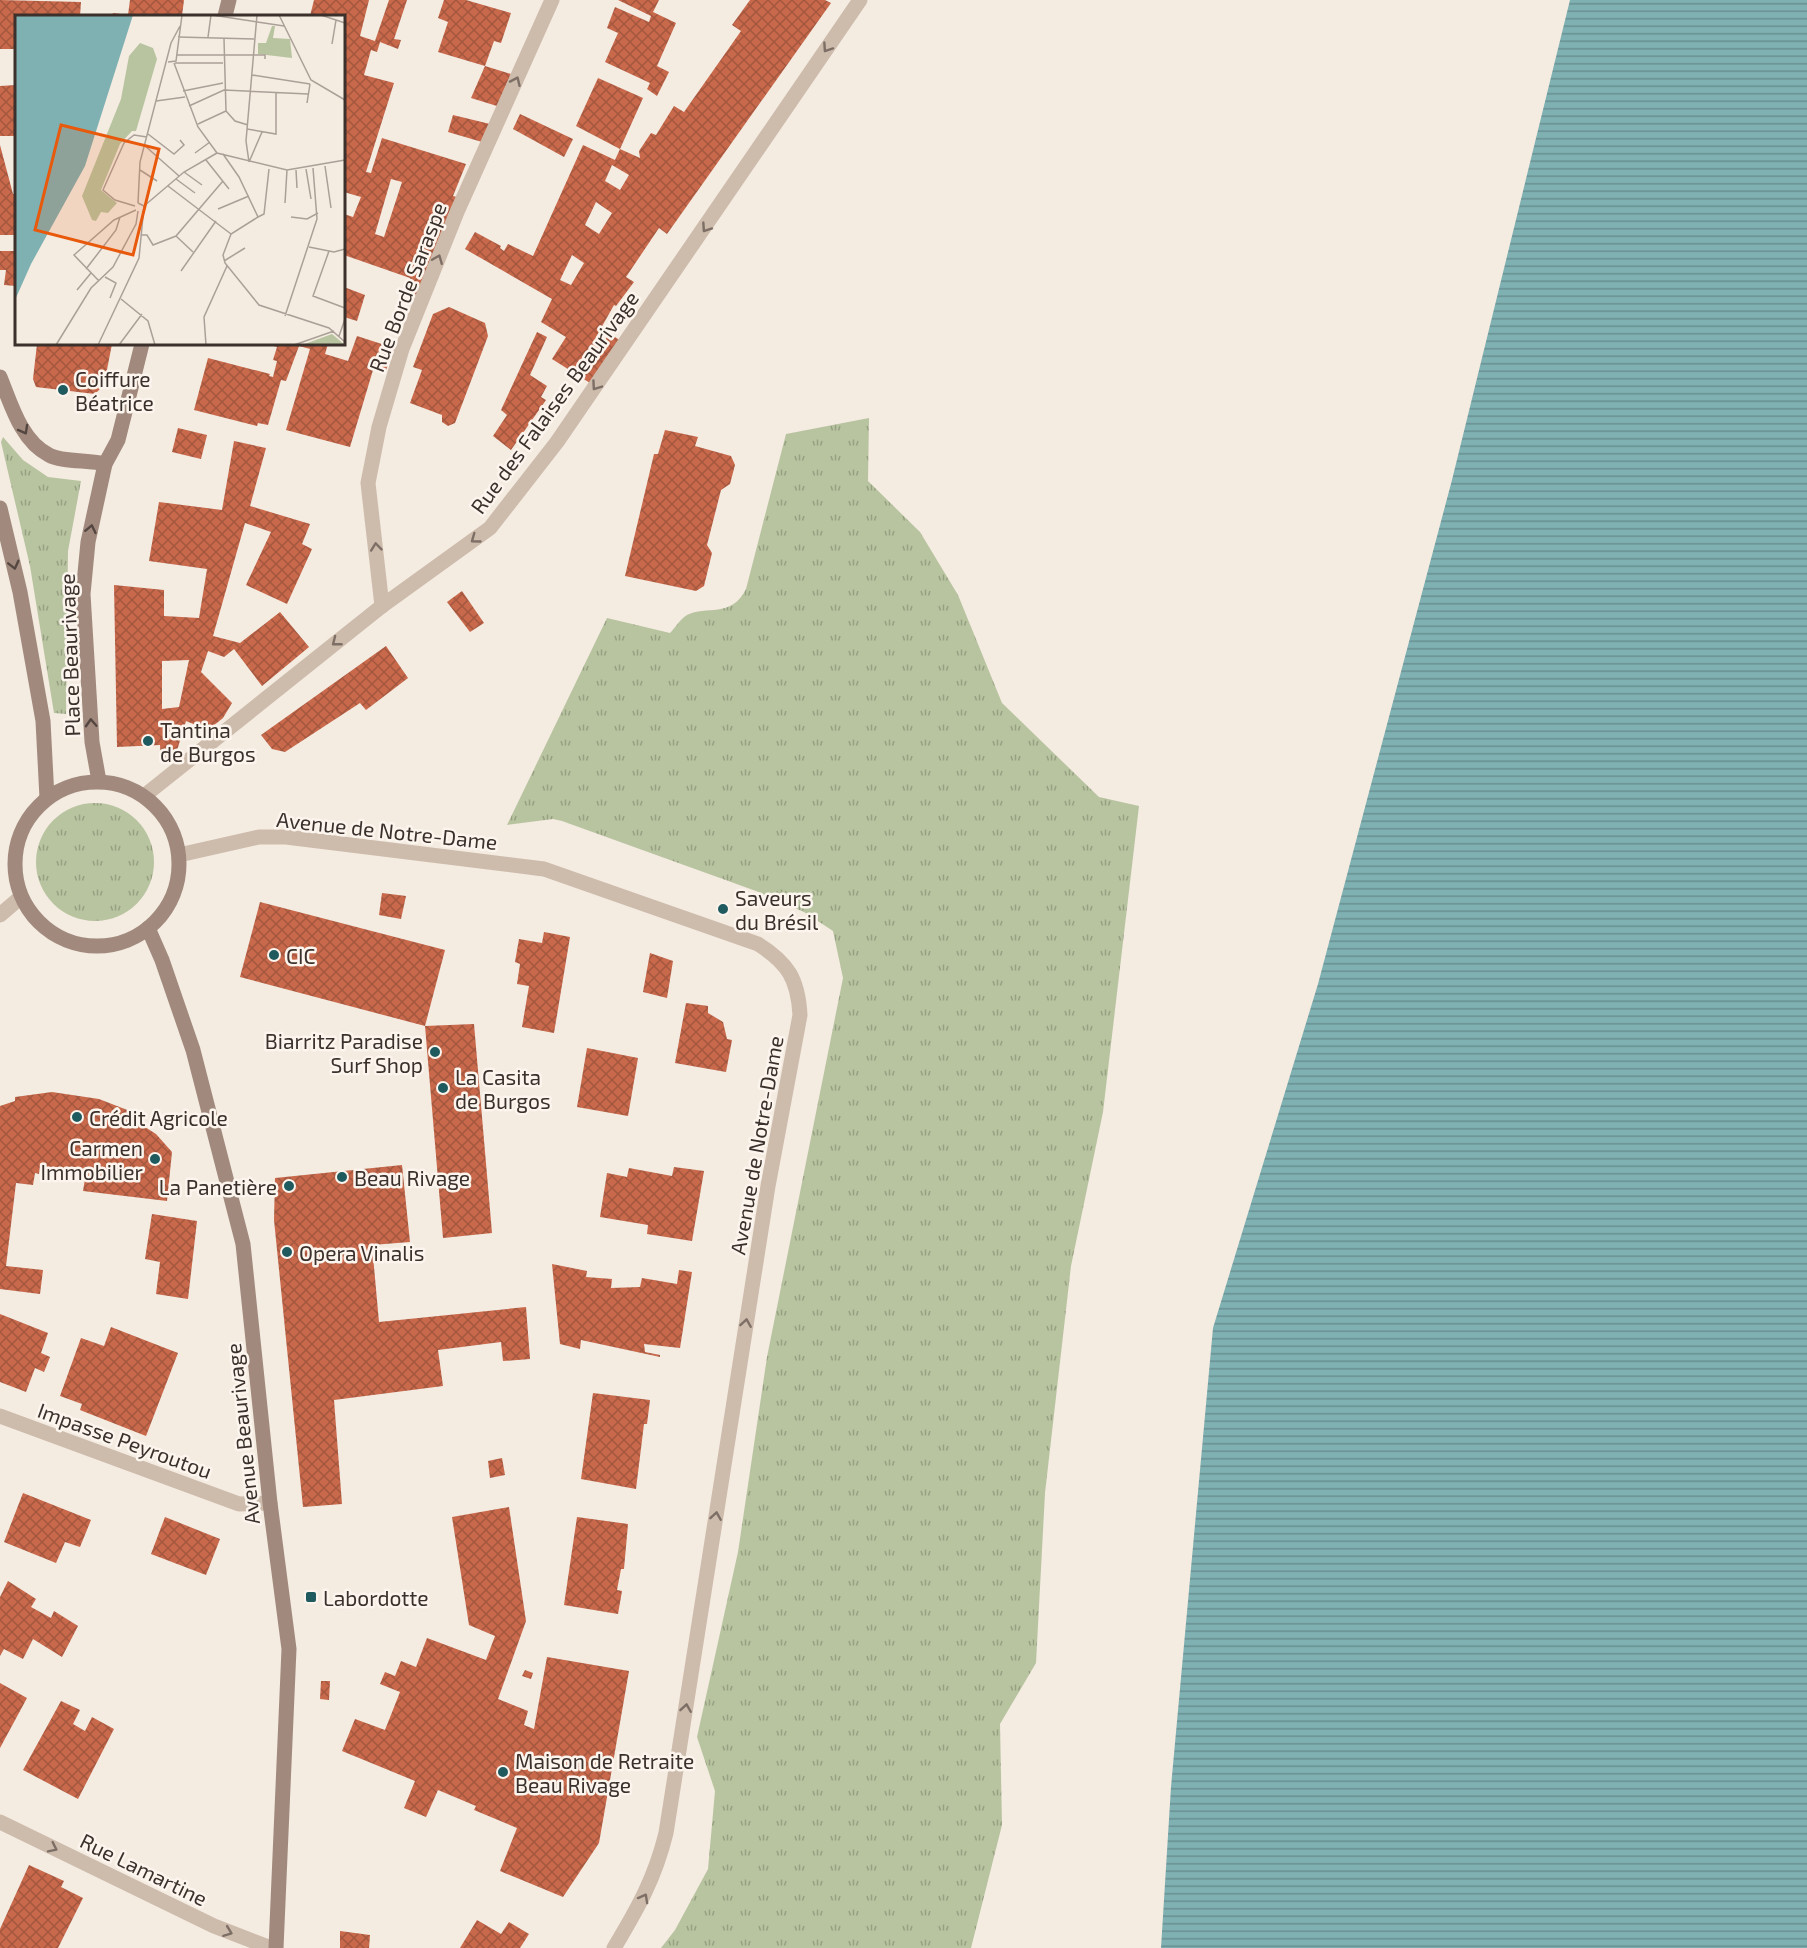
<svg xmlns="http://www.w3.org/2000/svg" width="1807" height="1948" viewBox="0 0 1807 1948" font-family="'Exo 2',sans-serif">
  <defs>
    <pattern id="grass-tufts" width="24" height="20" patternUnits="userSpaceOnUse" patternTransform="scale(1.5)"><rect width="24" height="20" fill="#b8c4a0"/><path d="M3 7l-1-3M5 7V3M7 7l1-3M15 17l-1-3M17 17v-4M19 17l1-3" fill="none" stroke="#97a083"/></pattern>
    <pattern id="water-rules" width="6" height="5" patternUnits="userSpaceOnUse" patternTransform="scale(1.5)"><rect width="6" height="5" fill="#7fb0b2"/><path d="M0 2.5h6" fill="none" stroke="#699091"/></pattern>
    <pattern id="building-cross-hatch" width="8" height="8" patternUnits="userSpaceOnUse" patternTransform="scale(1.5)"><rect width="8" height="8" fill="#c8694b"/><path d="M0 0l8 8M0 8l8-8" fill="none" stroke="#a4573f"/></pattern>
  </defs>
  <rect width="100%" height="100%" fill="#f4ebe1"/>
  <g fill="url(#grass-tufts)">
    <path d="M869,418L868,481L920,532L958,595L1002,703L1099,797L1139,806L1103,1112L1071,1266L1045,1493L1036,1663L1000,1724L1002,1825L971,1948H661L675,1930L708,1869L715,1791L697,1737L738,1552L767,1357L843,978L833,931L804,912L756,891L562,821L553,819L507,825L607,618L670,633C675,628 681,618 687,615C706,605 731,619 746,589L786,434Z"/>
    <path d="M3,437L23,460L48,477L81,481L68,551L66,714L54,713L30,566L1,442Z"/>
    <circle cx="95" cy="862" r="59"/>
  </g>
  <path fill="url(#water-rules)" d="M1570,0H1807V1948H1161L1171,1787L1213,1328L1318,984L1452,480Z"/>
  <g fill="url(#building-cross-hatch)" fill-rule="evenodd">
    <path d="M0,0L81,2L80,16H16V49H0Z"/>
    <path d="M130,0H184L182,16H112L113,13L128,15Z"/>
    <path d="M314,0H369L360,36L375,41L389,0H407L394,39L401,40L398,49L380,42L377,52L371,50L364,75L394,83L366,172L371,173L382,138L466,164L453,196L457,197L416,296L405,293L410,278L344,255V214L353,217L361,197L344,192V16H310ZM391,179L402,182L384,237L375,234Z"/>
    <path d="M444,0H466L511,13L501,43L494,41L485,66L511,74L497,106L471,98L485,66L438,52L448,22L438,18Z"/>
    <path d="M618,0H659L653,12L676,23L657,66L669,72L657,96L647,89L650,83L605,62L618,33L607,28L615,7L649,22L651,16Z"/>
    <path d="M750,0H825L831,3L667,234L659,228L626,277L634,282L616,306L614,305L596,337L604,342L609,333L621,341L590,383L552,359L566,337L541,322L552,299L465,249L475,232L501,246L500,248L504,251L508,244L533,256L583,145L615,160L620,149L640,158L639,151L651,133L656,135L674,106L684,112L741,31L732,25ZM612,165L629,175L620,190L605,181ZM596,202L612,213L599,234L585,225ZM572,255L584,263L571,285L560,280Z"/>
    <path d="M598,78L643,98L620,149L576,126Z"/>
    <path d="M16,85V136H0V86Z"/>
    <path d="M520,114L573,139L564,157L513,129Z"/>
    <path d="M453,115L490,124L482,142L448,132Z"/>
    <path d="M0,145L13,194H16V235H0Z"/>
    <path d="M0,251H16V286L4,285L6,270H0Z"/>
    <path d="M344,287L365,295L357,321L344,317Z"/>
    <path d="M449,307L485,323L488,336L455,423L448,426L442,422V415L410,403L422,370L413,367L433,314Z"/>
    <path d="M537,332L547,337L530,375L547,386L541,397L546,400L511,450L493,436L507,415L501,410Z"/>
    <path d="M357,336L394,348L385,373L373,370L350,447L286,430L310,349L299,346L286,381L281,380L268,425L258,423L257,426L194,410L208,358L270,374L269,376L273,377L277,361L273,360L277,347L267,344H328L325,354L348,361Z"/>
    <path d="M37,344H112L104,385L95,394L36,387L33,379Z"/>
    <path d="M178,428L207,435L201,459L172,452Z"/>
    <path d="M665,430L698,437L695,446L731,456L735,465L730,484L721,490L707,545L712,553L704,586L696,591L625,576L654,454H658Z"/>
    <path d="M234,441L266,448L250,506L310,524L302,544L312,549L287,604L246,585L271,532L245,523L213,636L240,643L280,612L309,647L262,686L234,649L224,657L208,651L201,672L232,703L223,718L208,730L186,721L175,757L161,758L160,745L117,747L114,585L164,590V616L199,618L207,569L149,561L159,502L222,510ZM189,660L179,707L162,709V661Z"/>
    <path d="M462,591L484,623L470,632L447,602Z"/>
    <path d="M386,646L408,678L366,710L360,703L285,752L272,749L261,735Z"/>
    <path d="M382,893L406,896L401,919L379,915Z"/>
    <path d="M260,902L445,950L425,1026L474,1024L492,1233L443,1238L425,1026L240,977Z"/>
    <path d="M544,932L570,937L554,1033L522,1027L529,986L517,984L520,964L515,962L519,939L542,943Z"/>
    <path d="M650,953L673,961L667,998L643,992Z"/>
    <path d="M686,1003L708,1006V1013L723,1022L727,1039L732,1040L726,1072L675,1063Z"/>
    <path d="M587,1048L638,1058L628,1116L577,1107Z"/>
    <path d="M52,1092L99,1099L135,1113L134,1120L156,1134L172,1152L167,1201L83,1191L85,1179H80V1172L40,1167L39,1174L35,1173L33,1185L16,1183L6,1266L43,1270L40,1294L0,1289V1106L15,1101V1097Z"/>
    <path d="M402,1165L410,1242L372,1245L379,1322L526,1307L530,1359L503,1361L501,1342L438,1350L443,1386L334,1400L342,1504L303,1507L274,1220L275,1178Z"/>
    <path d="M674,1167L704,1171L692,1241L647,1234L648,1225L600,1217L607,1173L627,1177L629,1168L672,1176Z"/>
    <path d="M152,1214L197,1221L188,1299L156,1294L160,1262L145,1259Z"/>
    <path d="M552,1264L587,1271L586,1277L612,1279L611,1288L640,1287L642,1278L677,1284L679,1270L692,1272L680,1348L644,1344L645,1352L660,1355V1357L581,1340L580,1349L560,1344Z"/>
    <path d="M0,1314L48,1333L41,1353L50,1357L44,1372L35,1368L26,1392L0,1382Z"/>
    <path d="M111,1327L178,1353L146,1436L80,1410L82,1404L60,1396L81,1338L104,1346Z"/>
    <path d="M593,1393L650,1400L647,1424H644L636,1489L581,1479Z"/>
    <path d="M502,1458L505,1475L490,1478L488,1461Z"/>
    <path d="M23,1493L91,1520L80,1547L65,1542L56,1563L4,1542Z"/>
    <path d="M509,1507L526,1621L498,1699L528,1711L524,1725L534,1729L547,1657L629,1671L599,1843L563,1897L500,1871L517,1828L474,1810L476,1806L438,1790L426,1817L404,1808L415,1781L342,1751L355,1719L385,1730L400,1692L380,1684L385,1672L395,1676L401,1661L416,1667L427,1638L486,1660L495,1636L469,1625L452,1517Z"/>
    <path d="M165,1517L220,1539L206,1575L151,1554Z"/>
    <path d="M577,1517L628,1524L624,1569H621L617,1590L622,1591L618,1614L564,1605Z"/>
    <path d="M8,1581L36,1599L31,1607L51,1618L54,1611L78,1626L62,1657L33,1639L23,1659L4,1649L0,1656V1597Z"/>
    <path d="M525,1670L533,1673L531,1679L522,1676Z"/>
    <path d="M321,1681H330L329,1700L320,1699Z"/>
    <path d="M0,1683L27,1698L0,1748Z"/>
    <path d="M61,1701L80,1710L73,1724L85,1731L92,1717L114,1729L78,1799L23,1770Z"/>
    <path d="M29,1865L64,1881L61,1887L83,1898L58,1948H0V1929Z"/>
    <path d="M477,1920L501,1934L509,1922L529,1934L520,1948H460Z"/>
    <path d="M340,1931L370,1935L369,1948H340Z"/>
  </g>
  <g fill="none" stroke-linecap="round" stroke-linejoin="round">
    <g stroke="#cdbbac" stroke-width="15">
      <path d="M382,606L368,483L379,427L402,349L457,212L552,0"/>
      <path d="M144,796L382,606L490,528L557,442L860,0"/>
      <path d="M179,855L259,837H286L544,869L758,944C788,963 798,979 800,1015L768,1186L666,1833C655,1878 638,1908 614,1948"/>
      <path d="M0,915L21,897"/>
      <path d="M0,1416L239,1504L270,1503"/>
      <path d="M0,1822L214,1926L271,1948"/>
    </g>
    <g stroke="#a18a7d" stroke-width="15">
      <path d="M225,16L229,0"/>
      <path d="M0,377C11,404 21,441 49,455C61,462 90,460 105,464"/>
      <path d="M0,508L20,592L43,721L47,798"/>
      <path d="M99,781L92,742L83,594L88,542L105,464L118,440L142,344"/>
      <circle cx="97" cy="864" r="82"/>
      <path d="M148,928L162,960L193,1050L243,1244L270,1503L289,1649L276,1948"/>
    </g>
  </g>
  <defs><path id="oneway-chevron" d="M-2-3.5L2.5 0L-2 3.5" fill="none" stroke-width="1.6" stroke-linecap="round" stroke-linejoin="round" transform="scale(1.5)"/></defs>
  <g stroke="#7d6f65">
    <use href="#oneway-chevron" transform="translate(827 48) rotate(124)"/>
    <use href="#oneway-chevron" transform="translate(516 81) rotate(-66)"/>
    <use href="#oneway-chevron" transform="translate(706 228) rotate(124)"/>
    <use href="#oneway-chevron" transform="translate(438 259) rotate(-68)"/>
    <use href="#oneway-chevron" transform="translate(596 386) rotate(125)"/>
    <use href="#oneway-chevron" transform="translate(475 539) rotate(144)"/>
    <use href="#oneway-chevron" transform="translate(376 547) rotate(-96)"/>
    <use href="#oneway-chevron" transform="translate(336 642) rotate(142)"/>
    <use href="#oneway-chevron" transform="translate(746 1323) rotate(-81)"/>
    <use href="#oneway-chevron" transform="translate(716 1516) rotate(-81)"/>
    <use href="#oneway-chevron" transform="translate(686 1708) rotate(-81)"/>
    <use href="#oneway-chevron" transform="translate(53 1848) rotate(26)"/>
    <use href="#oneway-chevron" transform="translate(644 1898) rotate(-61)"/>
    <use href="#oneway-chevron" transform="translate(228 1932) rotate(21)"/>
  </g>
  <g stroke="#544640">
    <use href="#oneway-chevron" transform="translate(24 430) rotate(61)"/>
    <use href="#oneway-chevron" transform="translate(91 529) rotate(-78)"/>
    <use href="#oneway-chevron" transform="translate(14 565) rotate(76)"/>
    <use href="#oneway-chevron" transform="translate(91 723) rotate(-93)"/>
  </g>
  <g fill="#1f5a5e" stroke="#fbf5ee" stroke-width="2">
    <circle cx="63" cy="390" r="6"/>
    <circle cx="148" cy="741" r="6"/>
    <circle cx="723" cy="909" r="6"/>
    <circle cx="274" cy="955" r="6"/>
    <circle cx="435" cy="1052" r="6"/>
    <circle cx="443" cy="1088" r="6"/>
    <circle cx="77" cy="1117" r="6"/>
    <circle cx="155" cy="1159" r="6"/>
    <circle cx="342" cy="1177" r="6"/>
    <circle cx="289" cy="1186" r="6"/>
    <circle cx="287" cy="1252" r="6"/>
    <rect x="305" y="1591" width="12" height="12" rx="3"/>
    <circle cx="503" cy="1772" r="6"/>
  </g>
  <g text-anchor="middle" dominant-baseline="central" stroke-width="5" stroke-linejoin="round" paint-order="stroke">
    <g font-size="21" fill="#3b302b" stroke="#fbf5ee">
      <text transform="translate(407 287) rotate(-69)">Rue Borde Saraspe</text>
      <text transform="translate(554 402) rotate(-54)">Rue des Falaises Beaurivage</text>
      <text transform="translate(69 655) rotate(-92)">Place Beaurivage</text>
      <text transform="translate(387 830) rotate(6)">Avenue de Notre-Dame</text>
      <text transform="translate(756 1145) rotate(-80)">Avenue de Notre-Dame</text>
      <text transform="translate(242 1434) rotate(-96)">Avenue Beaurivage</text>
      <text transform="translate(125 1440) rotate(20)">Impasse Peyroutou</text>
      <text transform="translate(144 1869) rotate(26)">Rue Lamartine</text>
    </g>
    <g font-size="21" fill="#3b302b" stroke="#fbf5ee" text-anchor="start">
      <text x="75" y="378">Coiffure<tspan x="75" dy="24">Béatrice</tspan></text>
      <text x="160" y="729">Tantina<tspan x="160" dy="24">de Burgos</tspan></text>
      <text x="735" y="897">Saveurs<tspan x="735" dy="24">du Brésil</tspan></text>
      <text x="286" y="955">CIC</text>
      <text x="423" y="1040" text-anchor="end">Biarritz Paradise<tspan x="423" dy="24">Surf Shop</tspan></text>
      <text x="455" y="1076">La Casita<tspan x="455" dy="24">de Burgos</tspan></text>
      <text x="89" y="1117">Crédit Agricole</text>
      <text x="143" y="1147" text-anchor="end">Carmen<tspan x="143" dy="24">Immobilier</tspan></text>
      <text x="354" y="1177">Beau Rivage</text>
      <text x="277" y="1186" text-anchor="end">La Panetière</text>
      <text x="299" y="1252">Opera Vinalis</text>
      <text x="323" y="1597">Labordotte</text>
      <text x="515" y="1760">Maison de Retraite<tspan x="515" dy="24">Beau Rivage</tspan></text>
    </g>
  </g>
  <g transform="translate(15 15)">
    <rect width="330" height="330" fill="#f4ebe1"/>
    <path d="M257,11H260L258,23L275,24L277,43L243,39V28H251ZM125,28L138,33L142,44L121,116H117L105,129L86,175L102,188L93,198L86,197L81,206L77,205L67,181L106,84L114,41Z" fill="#b8c4a0"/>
    <path d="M317,319L330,330H287Z" fill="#b8c4a0"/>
    <path d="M0,0H118L70,151L16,249L0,285Z" fill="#7fb0b2"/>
    <path fill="none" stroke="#aaa098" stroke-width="1.5" d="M197,0L269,11M264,0L296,65L330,85M306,0L330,8M163,22L239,24M193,22L196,0M209,24L211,96M317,29L321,5M162,40H250V44M153,47L161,46L167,0M159,48L183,112L202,138L272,155L330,145M160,48H208M237,60L295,69M168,76L208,68M141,86L170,82M292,88L295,69M174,91L209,75L293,79M211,96L220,106L233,110M183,109L211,96M232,114L261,119V77M133,119L159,139L169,130L165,125M129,130L164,161M180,138L195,127M208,139L224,162L243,202L216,219L208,240L210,248L244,290L314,313L330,327M191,145L214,174M234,147L231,126L242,0M234,147L247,117M310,151L316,193M291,154L296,184M125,155L142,166M281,155L282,173M169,157L187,170M161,164L180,178M153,171L216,219M123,188L125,147L156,28L165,11M270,188L272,155M120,191L100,185L88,175L109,128L119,120L132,122M129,191L169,157L202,138M203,194L234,181M243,202L249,199L254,154M276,202L292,204L303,198M126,220H132L138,230L161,221L208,166M161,221L178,237M294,232L319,237L330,234M314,236L298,281L330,293M209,246L230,233M71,254L101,215L105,202M166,256L201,206M90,262L101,268L95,283M84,266L59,240L99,205L121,195M62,275L76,258M106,284L133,306L140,330M270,301L302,204L298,153M324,321L330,304M41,330L76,273L98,252L121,209L123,196M83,330L124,243L129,191L123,188M104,330L127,299M191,330L189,302L212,251M279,330L319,316"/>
    <path fill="#e8590c" fill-opacity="0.15" stroke="#e8590c" stroke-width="3" d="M46,110L144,134L118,240L20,215Z"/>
    <rect width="330" height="330" fill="none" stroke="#3b302b" stroke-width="3"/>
  </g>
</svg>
